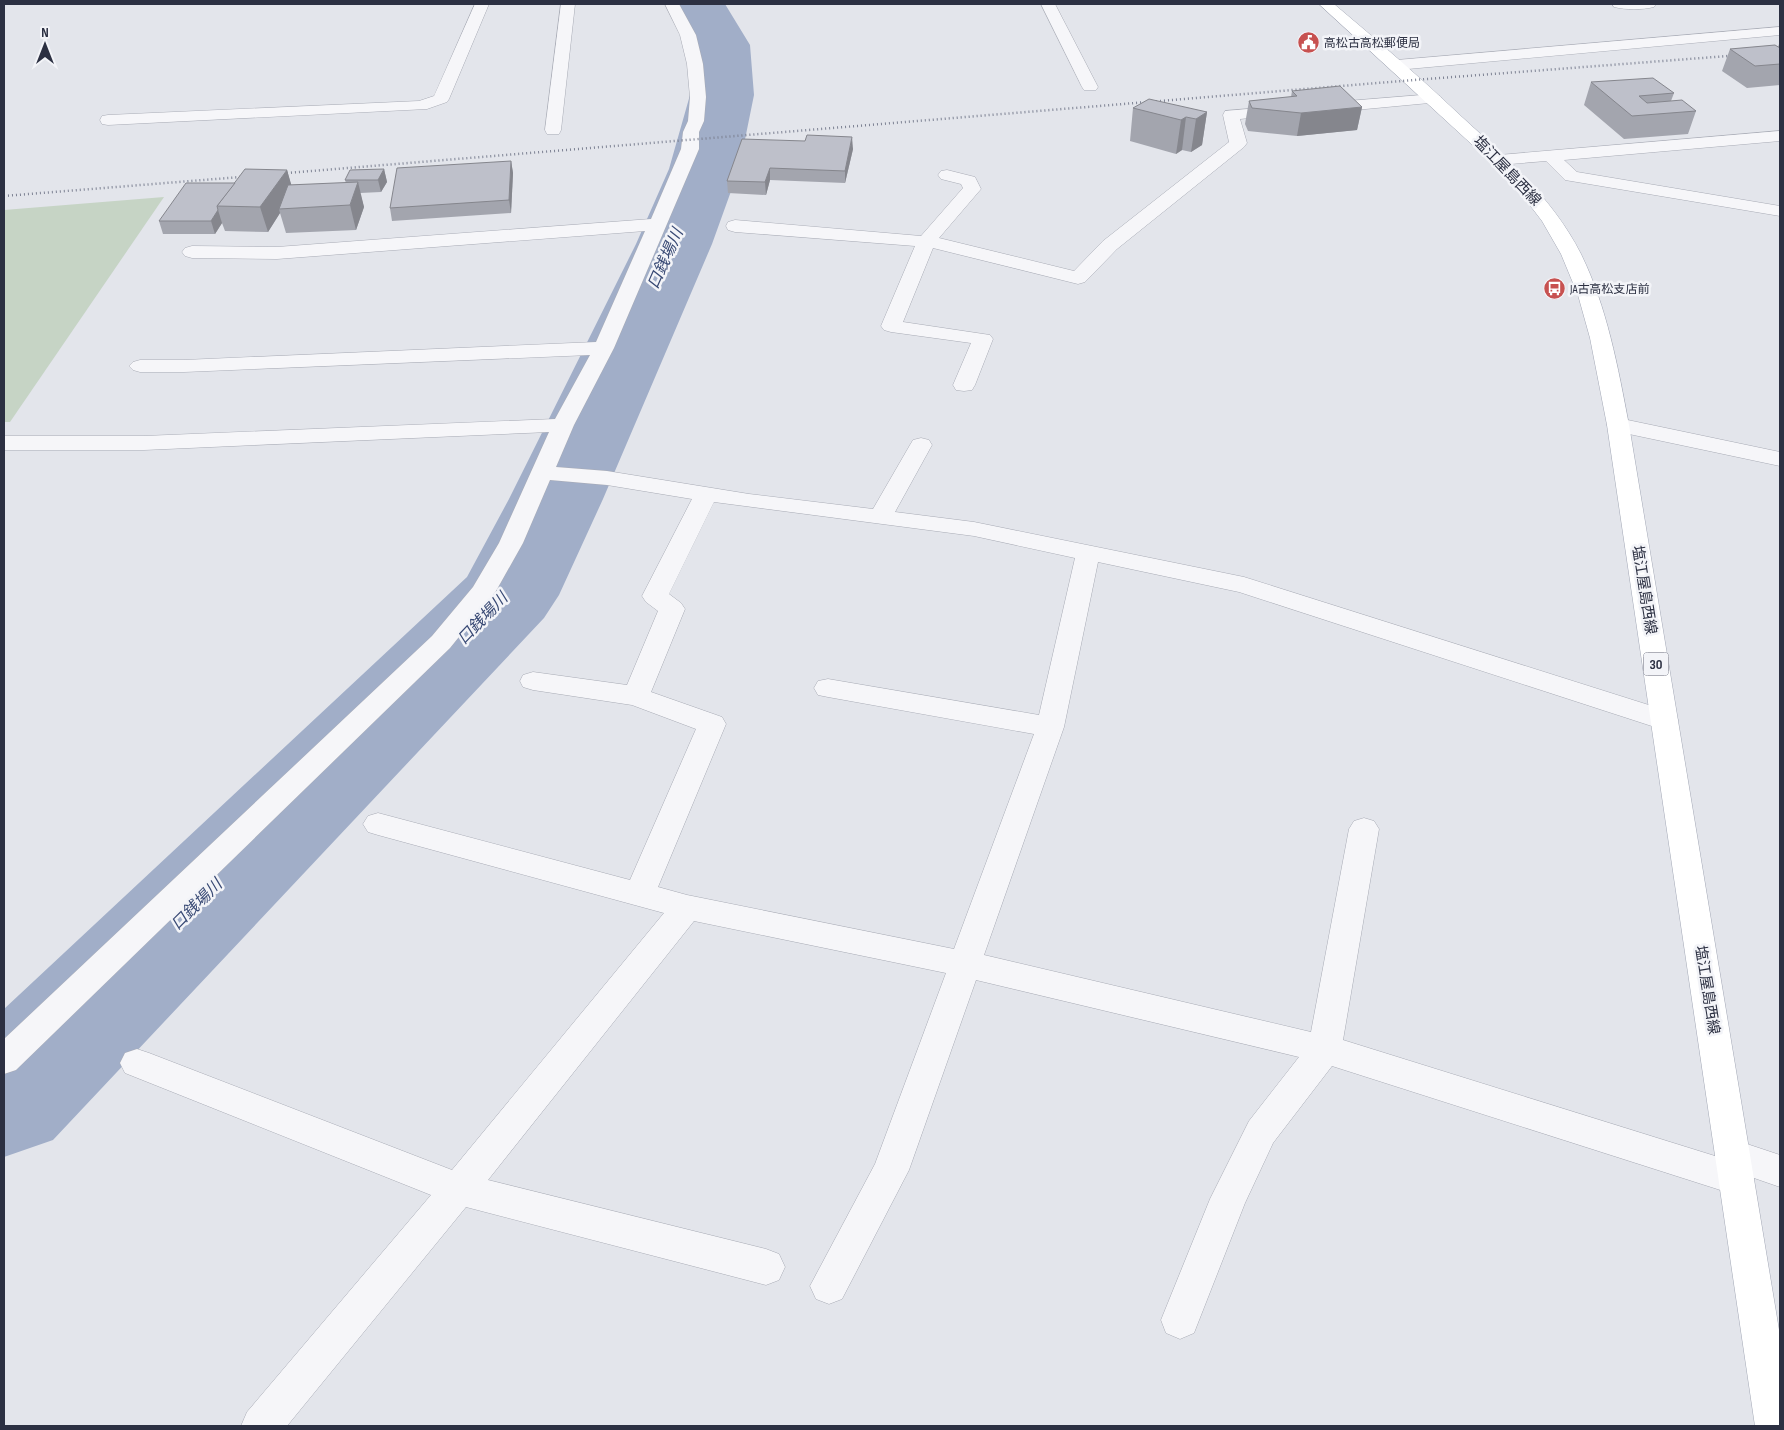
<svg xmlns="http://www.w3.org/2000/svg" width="1784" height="1430" viewBox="0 0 1784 1430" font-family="'Sofia Sans Condensed','Noto Sans JP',sans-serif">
  <rect width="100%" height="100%" fill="#e3e5eb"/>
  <path fill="#c6d4c5" d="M164,197L10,422H4V210Z"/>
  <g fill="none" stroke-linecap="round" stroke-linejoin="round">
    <path fill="#a1aec8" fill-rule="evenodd" d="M667,4H725L750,45L754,95L739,169L712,244L603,499L559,595L544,618L53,1140L4,1157V1009L467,577L509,499L636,244L669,169L690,95V45Z"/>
    <defs>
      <g id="street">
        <path d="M475,4H489L449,99L447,102L427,109L108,125L102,124L100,120L102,116L108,115L419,101L434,96Z"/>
        <path d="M561,4H575L561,130L559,134H547L545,130Z"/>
        <path d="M665,4H679L696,35L703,64L706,97L704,121L699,132V149L614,348L574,425L556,467L607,471L749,494L873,509L910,445L913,440L921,438L929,440L932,445L895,512L974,522L1244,577L1674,713L1678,720L1674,727L1664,730L1239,592L1098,562L1064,727L984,955L1311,1032L1349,829L1354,821L1364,818L1374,821L1379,829L1343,1040L1715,1156L1719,1144L1732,1139L1780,1155V1187L1754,1178L1749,1191L1736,1195L1332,1066L1273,1143L1245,1203L1194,1333L1180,1339L1166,1333L1161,1320L1210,1199L1249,1121L1299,1057L976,980L909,1170L842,1299L829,1304L816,1299L810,1286L875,1164L946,973L694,921L488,1180L766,1249L779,1254L785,1267L779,1280L766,1285L466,1207L287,1426H241L247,1412L431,1195L125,1073L120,1063L125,1053L137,1049L149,1053L452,1170L664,913L378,835L368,832L363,824L368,816L378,813L630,880L696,729L632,705L533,690L523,687L520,681L523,675L533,672L627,685L658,611L646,602L642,596L692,499L607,485L550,480L523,543L496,591L450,648L16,1070L4,1074V1039L432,636L473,587L499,543L549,432L144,450H4V436H144L555,419L590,355L184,372H140L133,370L129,366L133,362L140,360H184L596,342L645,231L277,259L192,258L185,256L182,252L185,248L192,246L277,247L651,219L681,149L683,132L688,121L690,97L687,64L680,35ZM714,502L974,536L1075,558L1039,715L828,679L818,681L814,688L818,695L828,697L1034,734L954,949L687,895L658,887L726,724L722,717L651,692L685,609L681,603L669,594Z"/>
        <path d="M1041,4H1055L1098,87L1096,90H1084L1082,87Z"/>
        <path d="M1612,4H1656L1654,7C1642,10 1626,10 1614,7Z"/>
        <path d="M1780,27V35L1397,70L1391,68L1389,65L1391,62L1397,60Z"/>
        <path d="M1434,94L1440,96L1442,99L1440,102L1323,113L1317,111L1315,108L1317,105L1323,103Z"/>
        <path d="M1283,106L1289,108L1291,111L1289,114L1240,119L1247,143L1244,147L1117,249L1085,282L1078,284L933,248L903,322L990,335L993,339L975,385L972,390L964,391L956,390L953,385L971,343L891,332L884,330L881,326L915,246L735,232L728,230L726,226L728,222L735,220L921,236L963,188L961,184L941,179L938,175L941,171L947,170L975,177L981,189L939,238L1074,271L1103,241L1229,142L1223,115L1225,111Z"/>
        <path d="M1780,131V141L1564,160L1577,172L1780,206V216L1571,181L1565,180L1546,161L1499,165L1493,164L1490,160L1493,156L1499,155Z"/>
        <path d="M1618,418L1780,452V466L1610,430L1607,425L1610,420Z"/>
      </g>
      <path id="primary" d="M1319,4H1334C1378,41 1421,78 1462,117C1507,158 1553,199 1581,254C1607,307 1618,367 1629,425L1780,1336V1426H1755L1607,425L1590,338L1578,295L1561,254L1542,221L1519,191L1491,162Z"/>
    </defs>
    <use href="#street" stroke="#a8abb5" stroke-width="1"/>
    <use href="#primary" stroke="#a3a8b6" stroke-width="1"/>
    <use href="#street" fill="#f6f6f9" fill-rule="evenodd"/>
    <use href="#primary" fill="#fff" fill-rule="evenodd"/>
    <g stroke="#7d8293" stroke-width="2.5" stroke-dasharray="1 3" stroke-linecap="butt">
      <path d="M275,174L1414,80L1741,55"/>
      <path d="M4,196L253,176"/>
    </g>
  </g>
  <g fill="#a3a5ae">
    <path d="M1779,44H1780V85L1747,88L1722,71L1730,49L1778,47Z"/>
    <path d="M1591,82L1674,93L1671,101L1696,111L1688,134L1624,139L1584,105Z"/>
    <path d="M1292,91L1362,107L1357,130L1297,136L1248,131L1245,124L1249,101L1291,97Z"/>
    <path d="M1133,108L1207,112L1202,145L1191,152L1182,150L1176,154L1130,141Z"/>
    <path d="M742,139L853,149L845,183L770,180L766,195L728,193L727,181Z"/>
    <path d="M511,161L513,173L511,213L392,221L390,208Z"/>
    <path d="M384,169L387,182L381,192L360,193L364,207L356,230L286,233L280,213L268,232L225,231L222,223L215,234H163L159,221L235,183L287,170L291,185L346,183L345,180Z"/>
  </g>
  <g fill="#85868d">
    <path d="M1362,107L1357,130L1297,136L1301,113Z"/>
    <path d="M1207,112L1202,145L1191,152L1196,119Z"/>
    <path d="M1186,117L1182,150L1176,154L1181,120Z"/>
    <path d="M852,137L853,149L845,183V171Z"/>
    <path d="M511,161L513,173L511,213L509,200Z"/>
    <path d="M770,168V180L766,195L765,182Z"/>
    <path d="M384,169L387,182L381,192L378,180Z"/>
    <path d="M287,170L294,194L279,209L280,213L268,232L260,207Z"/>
    <path d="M358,182L364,207L356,230L350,205Z"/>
    <path d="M218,210L222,223L215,234L211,221Z"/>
  </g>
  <g fill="#bec0ca" stroke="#85868d">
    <path d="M1775,45L1780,48V64L1755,66L1730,49Z"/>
    <path d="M1653,78L1674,93L1639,96L1647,103L1682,100L1696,111L1632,116L1591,82Z"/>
    <path d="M1340,86L1362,107L1301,113L1252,108L1249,101L1297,96L1292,91Z"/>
    <path d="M1149,99L1207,112L1196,119L1186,117L1181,120L1133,108Z"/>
    <path d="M807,135L852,137L845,171L770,168L765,182L727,181L742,139L805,141Z"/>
    <path d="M511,161L509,200L390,208L397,168Z"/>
    <path d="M245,169L287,170L260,207L217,206Z"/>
    <path d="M384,169L378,180H345L350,170Z"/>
    <path d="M358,182L350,205L279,209L288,185Z"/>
    <path d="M186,183H235L217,206L218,210L211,221H159Z"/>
  </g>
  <defs>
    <symbol id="civic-disc" viewBox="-11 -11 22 22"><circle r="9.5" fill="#c75150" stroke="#f3f4f8"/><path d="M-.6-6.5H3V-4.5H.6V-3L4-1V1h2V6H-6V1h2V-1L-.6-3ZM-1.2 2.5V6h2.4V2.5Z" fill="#fff"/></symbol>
    <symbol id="bus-disc" viewBox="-11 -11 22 22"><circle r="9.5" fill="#c75150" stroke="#f3f4f8"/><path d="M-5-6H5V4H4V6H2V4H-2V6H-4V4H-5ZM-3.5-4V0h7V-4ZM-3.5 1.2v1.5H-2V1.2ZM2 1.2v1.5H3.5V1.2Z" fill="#fff"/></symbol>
  </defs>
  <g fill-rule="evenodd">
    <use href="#civic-disc" x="1296" y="30" width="25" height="25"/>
    <use href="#bus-disc" x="1542" y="276" width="25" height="25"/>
  </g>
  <g text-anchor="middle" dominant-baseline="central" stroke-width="5" stroke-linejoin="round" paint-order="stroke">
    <g font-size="12" fill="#2c3042" stroke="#f3f4f8" text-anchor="start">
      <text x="1324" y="43">高松古高松郵便局</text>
      <text x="1570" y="289">JA古高松支店前</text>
    </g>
    <rect fill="#f3f4f8" stroke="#686b79" stroke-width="1" x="1643.5" y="652.5" width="25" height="23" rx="4"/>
    <g font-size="14" font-weight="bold" fill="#2c3042">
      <text x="1656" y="664">30</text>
    </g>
    <g font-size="15" fill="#2c3042" stroke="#f3f4f8">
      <text transform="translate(1507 171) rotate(46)">塩江屋島西線</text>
      <text transform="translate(1644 590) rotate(81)">塩江屋島西線</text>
      <text transform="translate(1707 990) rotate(81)">塩江屋島西線</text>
    </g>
    <g font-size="16" font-style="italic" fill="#384974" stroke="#f3f4f8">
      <text transform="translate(666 259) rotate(-66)">口銭場川</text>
      <text transform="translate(483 619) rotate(-46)">口銭場川</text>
      <text transform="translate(197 905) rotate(-45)">口銭場川</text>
    </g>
  </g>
  <rect width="1784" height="1430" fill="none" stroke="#2c3042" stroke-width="10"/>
  <g transform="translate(45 45)" stroke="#f3f4f8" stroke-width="4" paint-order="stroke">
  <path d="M0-4L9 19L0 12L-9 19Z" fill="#2c3042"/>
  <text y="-8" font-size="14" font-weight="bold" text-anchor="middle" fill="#2c3042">N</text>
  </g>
</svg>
